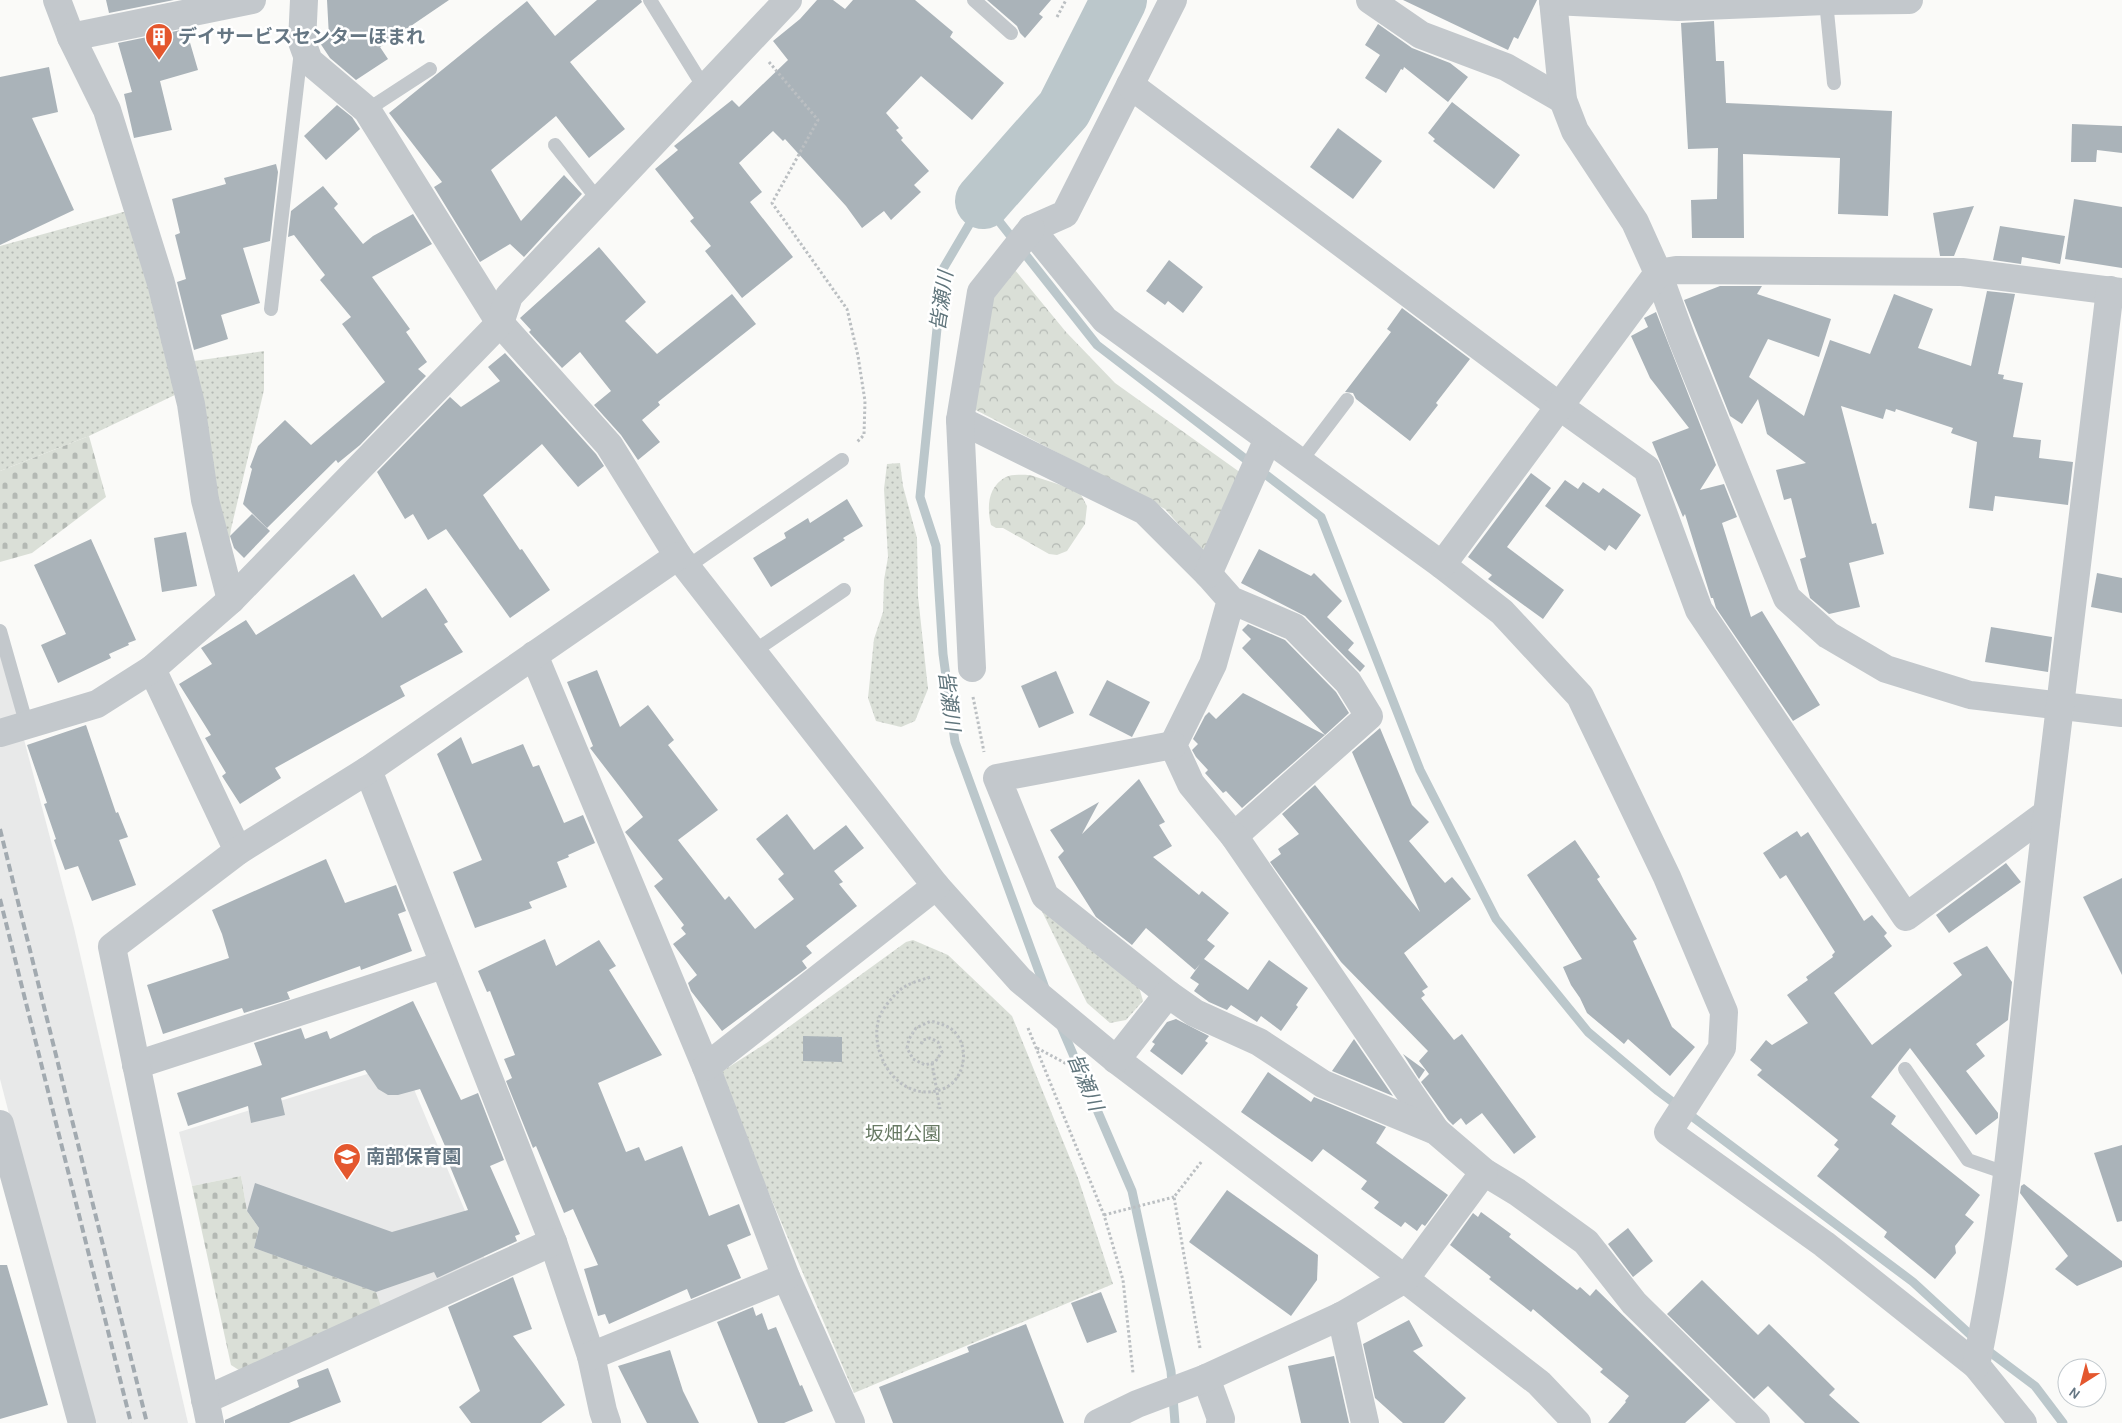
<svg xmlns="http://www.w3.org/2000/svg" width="2122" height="1423" viewBox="0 0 2122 1423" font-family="Karla,'Noto Sans JP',sans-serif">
  <defs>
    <pattern id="grass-dots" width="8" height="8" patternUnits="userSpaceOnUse" patternTransform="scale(1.25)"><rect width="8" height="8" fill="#dadfd7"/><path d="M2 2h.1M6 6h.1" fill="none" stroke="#b4b9b4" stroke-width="1.8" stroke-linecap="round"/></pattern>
    <pattern id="forest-crowns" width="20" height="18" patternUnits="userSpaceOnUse" patternTransform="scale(1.25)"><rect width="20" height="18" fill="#dadfd7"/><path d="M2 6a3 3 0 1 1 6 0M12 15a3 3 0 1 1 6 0" fill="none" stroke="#b4b9b4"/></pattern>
    <pattern id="cemetery-stones" width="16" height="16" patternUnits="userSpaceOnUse" patternTransform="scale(1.25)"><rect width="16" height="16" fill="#dadfd7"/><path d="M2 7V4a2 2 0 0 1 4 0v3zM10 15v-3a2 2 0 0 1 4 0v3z" fill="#b4b9b4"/></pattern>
  </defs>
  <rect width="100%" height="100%" fill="#fafaf8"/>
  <g fill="#e8e9e9">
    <path d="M0,649L74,928L188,1423H89L0,1079Z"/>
    <path d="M403,1063L486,1261L382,1309L254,1248L259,1228L247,1211L241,1176L192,1186L179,1132Z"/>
  </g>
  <g fill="url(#grass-dots)">
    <path d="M127,211L179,393L89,436L0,471V246Z"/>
    <path d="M264,351V390L231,529L227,562L194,361Z"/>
    <path d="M900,463L903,486L917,538L918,596L928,689L915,721L901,727L876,721L868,698L874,639L883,612L884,580L888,557L884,489L887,464Z"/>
    <path d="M1037,901L1137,980L1143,1001L1126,1020L1110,1023L1087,1003Z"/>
    <path d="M913,940L948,955L1012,1016L1078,1178L1113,1284L854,1393L718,1074L768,1042L906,942Z"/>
  </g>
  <g fill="url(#forest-crowns)">
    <path d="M1015,270L1066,332L1115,383L1241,473L1210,550L1202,551L1165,509L972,408L986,306Z"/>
    <path d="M1030,475L1079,491L1087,506L1085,524L1067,551L1057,555L1049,554L1003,528H996L991,525C987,508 987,487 1006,477C1012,474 1023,475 1030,475Z"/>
  </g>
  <g fill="url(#cemetery-stones)">
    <path d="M89,436L106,497L32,553L0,562V471Z"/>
    <path d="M241,1176L247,1211L259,1228L254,1248L376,1292L382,1309L242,1372L231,1365L192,1186Z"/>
  </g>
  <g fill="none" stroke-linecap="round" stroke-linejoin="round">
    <g stroke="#bbc7cb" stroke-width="9">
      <path d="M1046,991L955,742L943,654L936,546L920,497L943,269L983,201L1097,345L1321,517L1420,770L1496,919L1588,1032L1658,1091L1913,1282L1987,1350L2035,1386L2063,1423"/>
      <path d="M1060,1024L1132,1191L1171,1371L1175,1423"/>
    </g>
    <path stroke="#bbc7cb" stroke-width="56" d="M983,201L1064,109L1119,0"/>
  </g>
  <g fill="#aab3b9">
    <path d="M106,0H174L109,13Z"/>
    <path d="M327,0H449L380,47L388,59L356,80L330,58L320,43L329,37Z"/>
    <path d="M597,0H641L642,2L570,62L625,129L589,158L556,116L491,170L521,221L564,175L582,194L524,257L510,244L480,262L434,187L442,182L389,113L527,1L555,36Z"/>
    <path d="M817,0H833L845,9L853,0H915L953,32L950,37L1004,83L972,120L921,76L886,113L899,128L896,130L903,138L901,140L929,171L914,185L921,192L891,220L884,211L862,228L846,206L785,139L783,141L773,131L739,163L762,192L750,202L793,257L742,298L705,251L711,246L690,221L694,218L655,169L678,150L674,146L732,100L739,107L788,60L773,41L800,19Z"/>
    <path d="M987,0H1051L1039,14L1043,17L1025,38L1020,33L1017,26Z"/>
    <path d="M1403,0H1537L1518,39L1514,37L1508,50Z"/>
    <path d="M1714,21L1716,61H1724L1726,103L1892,111L1888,216L1838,214L1840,158L1743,154L1744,238H1692L1691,200L1717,199L1718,148L1688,149L1681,23Z"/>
    <path d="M1378,24L1412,48L1450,63L1468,77L1448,102L1404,67L1403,70L1401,69L1386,93L1365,78L1380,55L1365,45Z"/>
    <path d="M186,29L198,70L160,81L172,130L134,138L124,94L132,92L118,43Z"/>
    <path d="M49,67L58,112L32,118L74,210L0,245V77Z"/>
    <path d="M1452,102L1520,155L1494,189L1433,141L1435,139L1428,133Z"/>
    <path d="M337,105L352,117L360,129L326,160L304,136Z"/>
    <path d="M2072,124L2122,126V153L2097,150L2096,162H2071Z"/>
    <path d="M1338,128L1382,161L1353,199L1310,167Z"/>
    <path d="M276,164L278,172L270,241L243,248L260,303L221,315L228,339L194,350L177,282L186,279L175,235L180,233L172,199L226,184L224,178Z"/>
    <path d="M323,186L338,204L334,208L363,244L373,236L413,214L432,244L372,277L410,329L406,332L427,362L418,369L426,376L360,445L338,463L336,460L267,528L243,504L252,469L250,467L258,446L285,420L311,445L385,382L342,324L351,317L320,280L325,275L294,235L288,237L291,211Z"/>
    <path d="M2074,199L2122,207V268L2065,259Z"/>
    <path d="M1974,206L1954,256H1940L1933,213Z"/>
    <path d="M2000,226L2065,236L2060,264L2022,257L2021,264L1993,260Z"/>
    <path d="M599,247L646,302L625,321L657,354L732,294L756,324L658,402L660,405L642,420L660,442L638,460L621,435L594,405L611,391L580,352L562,368L529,332L531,330L520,318Z"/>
    <path d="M1169,260L1203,287L1183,313L1168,301L1165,305L1146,291Z"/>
    <path d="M1720,286H1762L1757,294L1831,319L1819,357L1768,339L1749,377L1804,416L1830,340L1870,354L1894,294L1933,309L1918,348L1971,366L1987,291L2015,294L1998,374L2004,375L2003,379L2023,383L2013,437L2041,440L2039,458L2073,462L2068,505L1995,496L1993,511L1969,508L1977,442L1951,433L1953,428L1896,409L1895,412L1886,409L1883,419L1841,406L1872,524L1876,523L1884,554L1849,563L1860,607L1829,614L1810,598L1800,559L1806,557L1791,498L1784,500L1776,470L1806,463L1767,434L1758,399L1742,424L1730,416L1684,300Z"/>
    <path d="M1402,308L1470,359L1436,403L1438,405L1410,441L1356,399L1353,393L1345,392L1391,332L1387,329Z"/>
    <path d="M1656,312L1716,465L1700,490L1724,484L1737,517L1722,523L1751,617L1762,611L1820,705L1793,721L1716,608L1713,598H1711L1685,514L1683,517L1652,442L1689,428L1650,378L1631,336L1648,327L1644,318Z"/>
    <path d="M505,353L596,454L604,466L578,487L542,444L483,495L520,550L522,549L550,590L510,618L446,529L428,540L413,514L405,519L377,472L450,397L461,407L500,381L488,367Z"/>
    <path d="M1531,473L1551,488L1507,547L1564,590L1543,619L1488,579L1492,575L1468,557Z"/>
    <path d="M1565,480L1578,489L1583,482L1599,493L1603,488L1641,515L1616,550L1609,545L1605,551L1545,506Z"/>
    <path d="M847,499L863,526L843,538L845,540L771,587L753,558L786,538L784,533L808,518L810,523Z"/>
    <path d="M252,514L270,531L244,558L234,548L230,536Z"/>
    <path d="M186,532L197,586L162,592L154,538Z"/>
    <path d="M91,539L136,640L128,643L129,645L109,654L111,658L58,683L41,645L66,634L34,565Z"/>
    <path d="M1259,549L1311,576L1314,573L1342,601L1327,617L1354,643L1348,650L1365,666L1360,672L1305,616L1241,583Z"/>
    <path d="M2097,573L2122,578V613L2091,607Z"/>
    <path d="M354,574L382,618L426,588L448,622L444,624L463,652L400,686L405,696L275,768L281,778L240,804L222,776L226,773L205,738L211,735L179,684L212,664L201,648L246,620L256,635Z"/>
    <path d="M1248,624L1285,640L1336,692L1349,713L1325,735L1242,648L1251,639L1242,630Z"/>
    <path d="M1991,627L2052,637L2048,672L1985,662Z"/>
    <path d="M597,670L620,727L648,705L674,740L668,745L718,810L678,840L725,900L729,896L755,929L794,899L778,879L784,874L756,839L787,814L814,850L846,825L864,848L834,871L843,882L839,884L857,906L806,946L812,953L802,961L807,968L722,1031L691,991L688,983L697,975L673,944L686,934L681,928L684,925L654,886L663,879L625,832L643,817L590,748L593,746L567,682Z"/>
    <path d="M1056,671L1074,713L1039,728L1021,686Z"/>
    <path d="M1107,680L1150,702L1132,737L1089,715Z"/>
    <path d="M1243,693L1325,735L1242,808L1226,791L1223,793L1205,773L1208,770L1196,757L1192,750L1198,744L1193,739L1205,716L1209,712L1216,719Z"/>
    <path d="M86,725L116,813L118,812L128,837L119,840L136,885L92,901L78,866L65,870L54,840L56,839L44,804L47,803L27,745Z"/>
    <path d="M1380,728L1412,805L1429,822L1409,841L1445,883L1452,877L1471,899L1404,953L1428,987L1422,991L1425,995L1421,998L1454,1040L1462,1034L1536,1137L1514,1154L1482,1113L1466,1125L1461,1118L1453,1125L1448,1120L1421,1082L1429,1074L1419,1061L1428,1051L1341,962L1270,862L1281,854L1278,849L1299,834L1282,814L1315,785L1420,912L1352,752Z"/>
    <path d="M461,737L472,764L523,744L533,767L539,765L564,823L583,815L595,843L568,855L569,857L557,862L567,887L529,902L532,908L475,928L453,872L482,860L437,754Z"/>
    <path d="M1139,779L1165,822L1159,825L1172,846L1153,857L1199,895L1202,891L1229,913L1207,940L1215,946L1204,959L1248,990L1269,960L1308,988L1296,1005L1298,1007L1281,1031L1261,1016L1257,1022L1231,1005L1227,1010L1209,1002L1194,991L1199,984L1190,978L1200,964L1195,970L1146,928L1132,945L1096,917L1058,857L1064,851L1050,830L1099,802L1082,834Z"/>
    <path d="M1797,831L1801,837L1808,832L1864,921L1872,915L1887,933L1884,936L1892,946L1834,993L1872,1045L1962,975L1953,963L1987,946L2012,982L2008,1020L1976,1044L1985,1056L1966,1071L1998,1113V1118L1976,1135L1910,1048L1871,1097L1896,1116L1891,1124L1980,1195L1965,1215L1974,1222L1955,1246L1956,1253L1935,1279L1884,1237L1887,1232L1817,1176L1839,1149L1834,1145L1838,1140L1757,1075L1762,1070L1750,1060L1766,1040L1772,1045L1808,1023L1787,995L1808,980L1806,977L1833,957L1832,955L1835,952L1786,875L1780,879L1763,853Z"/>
    <path d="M1575,840L1600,877L1597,879L1637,939L1633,941L1672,1027L1695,1047L1670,1076L1628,1039L1624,1044L1587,1013L1580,998L1571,985L1563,967L1582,959L1527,875Z"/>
    <path d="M326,859L345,903L396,885L406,911L398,914L412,951L361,970L360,966L287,992L290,999L244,1013L242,1008L163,1034L147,985L229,958L222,934L212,910Z"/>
    <path d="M2006,863L2021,882L1949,933L1936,915Z"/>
    <path d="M2122,878V975L2083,897Z"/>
    <path d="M545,939L556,966L599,940L616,966L609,970L662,1055L598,1083L626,1152L639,1147L645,1161L682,1146L709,1216L739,1204L751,1235L727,1245L741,1278L691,1299L687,1289L609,1324L605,1314L598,1316L584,1269L598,1265L573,1209L564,1213L536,1146L533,1148L506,1081L512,1078L504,1059L515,1055L490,991L487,992L478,971Z"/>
    <path d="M413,1001L461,1100L478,1093L504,1160L490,1166L520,1234L515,1236L517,1241L437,1278L434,1272L376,1292L254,1248L259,1228L247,1211L255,1183L392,1232L468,1210L442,1147L445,1146L420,1089L398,1095H388L378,1089L365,1070L281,1098L285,1115L251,1123L248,1106L188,1126L177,1093L262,1065L254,1043L301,1028L305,1039L327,1031L330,1039Z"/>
    <path d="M1176,1019L1209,1036L1205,1041L1208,1043L1182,1075L1150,1051L1155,1044L1152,1042L1167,1022Z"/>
    <path d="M803,1036L842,1037V1062L803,1061Z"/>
    <path d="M1354,1039L1393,1096L1332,1071Z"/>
    <path d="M1403,1054L1425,1070L1419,1079Z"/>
    <path d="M1268,1072L1311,1102L1314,1097L1386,1127L1376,1143L1448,1195L1425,1226L1422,1224L1417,1231L1405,1222L1401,1227L1374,1208L1379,1202L1361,1189L1367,1181L1323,1149L1312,1162L1241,1112Z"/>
    <path d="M2122,1145V1221L2117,1222L2094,1153Z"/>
    <path d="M2024,1184L2122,1261V1267L2077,1286L2055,1269L2068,1256L2020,1193L2021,1186Z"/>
    <path d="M1227,1190L1318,1255L1317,1280L1291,1316L1189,1242Z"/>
    <path d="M1481,1212L1511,1234L1509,1237L1577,1290L1580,1287L1590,1296L1596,1289L1710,1400L1685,1423H1608L1626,1402L1625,1401L1629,1396L1600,1372L1603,1369L1533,1309L1531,1312L1489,1279L1491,1277L1450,1245L1473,1213L1478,1217Z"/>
    <path d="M1628,1228L1653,1261L1633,1277L1608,1244Z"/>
    <path d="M0,1265H7L48,1405L0,1419Z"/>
    <path d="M513,1277L532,1329L513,1336L565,1405L541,1423H471L459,1407L480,1391L448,1307Z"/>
    <path d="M1702,1280L1758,1335L1769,1324L1835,1389L1829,1395L1860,1423H1805L1768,1386L1754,1399L1667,1314Z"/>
    <path d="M1101,1292L1117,1332L1087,1343L1071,1303Z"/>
    <path d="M753,1307L756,1316L762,1313L768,1330L776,1327L800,1386L802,1385L813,1411L784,1423H758L717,1322Z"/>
    <path d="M1409,1320L1423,1346L1413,1351L1466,1398L1444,1423H1403L1375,1398L1363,1344Z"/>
    <path d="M1026,1324L1064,1423H893L879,1387L969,1352L967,1347Z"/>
    <path d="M670,1350L683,1391L699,1423H647L618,1366Z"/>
    <path d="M1334,1356L1349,1423H1301L1288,1366Z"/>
    <path d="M328,1368L341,1402L289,1423H225V1420L299,1387L297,1380Z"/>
  </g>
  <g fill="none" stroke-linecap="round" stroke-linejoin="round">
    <g stroke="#bbbfc2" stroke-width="3" stroke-dasharray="2.5 2.5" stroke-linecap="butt">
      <path d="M1057,17L1066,0"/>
      <path d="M769,62L818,120L772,203L847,309L858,356L865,401L864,435L857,442"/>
      <path d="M973,697L984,752"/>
      <path d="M1028,1028L1104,1215L1123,1280L1133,1373"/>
      <path d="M921,1044L923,1040L930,1038L938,1042L942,1052L935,1062L925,1065L913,1059L907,1048L909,1039L916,1028L931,1021C941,1024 951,1026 957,1035C969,1051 964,1079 945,1088C903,1106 870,1059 878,1022C880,1011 892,997 900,990C908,983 921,980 931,977"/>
      <path d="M1037,1048L1080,1071"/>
      <path d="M932,1063L940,1109"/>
      <path d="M1104,1215L1174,1197"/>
      <path d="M1200,1348L1174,1197L1202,1161"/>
    </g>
    <g stroke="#c3c8cc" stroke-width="14">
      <path d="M650,0L705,89"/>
      <path d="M974,0L1011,33"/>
      <path d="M1826,1L1834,83"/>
      <path d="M367,110L430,69"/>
      <path d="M555,145L599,201"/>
      <path d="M271,309L301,51"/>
      <path d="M1300,462L1347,400"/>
      <path d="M687,567L842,460"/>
      <path d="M0,631L27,726"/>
      <path d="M753,652L844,590"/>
      <path d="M1905,1069L1968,1160L2006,1173"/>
    </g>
    <g stroke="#c3c8cc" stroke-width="28">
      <path d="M57,0L71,37L252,0"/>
      <path d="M304,0L302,42L309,61L367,110L500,323L609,445L678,556L936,886L1020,980L1114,1058L1405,1279L1539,1383L1577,1423"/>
      <path d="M1173,0L1065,214L1031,229L1105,320L1442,565L1502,612L1580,696L1667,877L1724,1012L1722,1048L1668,1132L1824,1244L1976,1365L2023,1423"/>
      <path d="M1370,0L1421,35L1506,67L1563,100"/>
      <path d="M1553,0L1563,100L1575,131L1635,222L1658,273L1682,339L1787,598L1828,635L1886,669L1970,695L2122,713"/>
      <path d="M1553,1L1678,7L1826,1L1909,0"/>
      <path d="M71,37L107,110L161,283L191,404L205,500L231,600"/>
      <path d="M1130,85L1559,406L1647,469L1699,610L1906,917L2047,813"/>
      <path d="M960,420L1145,511L1208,574L1231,600L1213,664L1173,745L1191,784L1234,836L1369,716L1348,682L1294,627L1231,600"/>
      <path d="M1442,565L1658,273L1676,270L1962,272L2122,292"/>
      <path d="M1208,574L1268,439"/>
      <path d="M534,655L706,1067L786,1277L851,1423"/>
      <path d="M972,668L960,420L981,292L1031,229"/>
      <path d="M152,669L238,851"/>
      <path d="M0,733L97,704L152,669L231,600L500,323L509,296L788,0"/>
      <path d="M368,770L553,1242L591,1356L603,1411L607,1423"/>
      <path d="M1234,836L1436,1131"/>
      <path d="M1168,994L1045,896L997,778L1173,745"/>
      <path d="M1116,1060L1168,994L1195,1013L1259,1042L1323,1084L1436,1131L1484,1172L1517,1192L1586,1242L1634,1303L1756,1423"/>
      <path d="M136,1065L443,965"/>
      <path d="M706,1067L936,886"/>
      <path d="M0,1124L82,1423"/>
      <path d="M1341,1316L1365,1423"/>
      <path d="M591,1356L786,1277"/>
      <path d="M1976,1365C2007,1222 2017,1073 2034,928C2058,715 2084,502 2110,290"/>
      <path d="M1206,1378L1221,1419L1220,1423"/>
      <path d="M205,1400L553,1242"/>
      <path d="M210,1423L112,947L238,851L368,770L678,556"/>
      <path d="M1098,1423L1137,1404L1206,1378L1341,1316L1405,1279L1484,1172"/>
    </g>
    <g stroke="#a2aab0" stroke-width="4" stroke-dasharray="8 4" stroke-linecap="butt">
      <path d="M0,829L147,1423"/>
      <path d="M0,899L131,1423"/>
    </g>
  </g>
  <defs>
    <symbol id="building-pin" viewBox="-11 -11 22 30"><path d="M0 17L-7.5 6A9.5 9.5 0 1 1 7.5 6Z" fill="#e4572e" stroke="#fff"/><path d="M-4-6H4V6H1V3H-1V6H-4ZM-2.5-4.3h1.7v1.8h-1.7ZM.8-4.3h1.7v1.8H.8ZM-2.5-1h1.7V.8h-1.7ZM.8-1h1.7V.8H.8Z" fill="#fff"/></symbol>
    <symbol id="school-pin" viewBox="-11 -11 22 30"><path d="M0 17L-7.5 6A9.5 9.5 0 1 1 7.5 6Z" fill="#e4572e" stroke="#fff"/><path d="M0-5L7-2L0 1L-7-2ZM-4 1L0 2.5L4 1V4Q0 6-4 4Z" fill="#fff"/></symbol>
  </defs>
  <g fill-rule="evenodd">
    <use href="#building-pin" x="143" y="21" width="32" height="43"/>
    <use href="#school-pin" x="331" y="1141" width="32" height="43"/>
  </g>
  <g text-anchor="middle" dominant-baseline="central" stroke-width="5" stroke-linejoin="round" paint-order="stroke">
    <g font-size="19" font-weight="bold" fill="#657683" stroke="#fff" text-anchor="start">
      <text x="178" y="37">デイサービスセンターほまれ</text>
      <text x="366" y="1157">南部保育園</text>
    </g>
    <g font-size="19" fill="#687a64" stroke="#fff">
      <text x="903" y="1134">坂畑公園</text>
    </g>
    <g font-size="20" font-style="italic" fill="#60757c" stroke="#fff">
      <text transform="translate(942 301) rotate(-82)">皆瀬川</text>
      <text transform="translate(949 701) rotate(83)">皆瀬川</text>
      <text transform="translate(1085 1082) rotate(67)">皆瀬川</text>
    </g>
  </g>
  <g transform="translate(2082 1383) rotate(216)"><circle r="24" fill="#ffffff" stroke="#c1c8cd"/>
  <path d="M0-4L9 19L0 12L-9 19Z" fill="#e4572e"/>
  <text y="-8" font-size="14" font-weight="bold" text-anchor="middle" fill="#657683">N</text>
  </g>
</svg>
